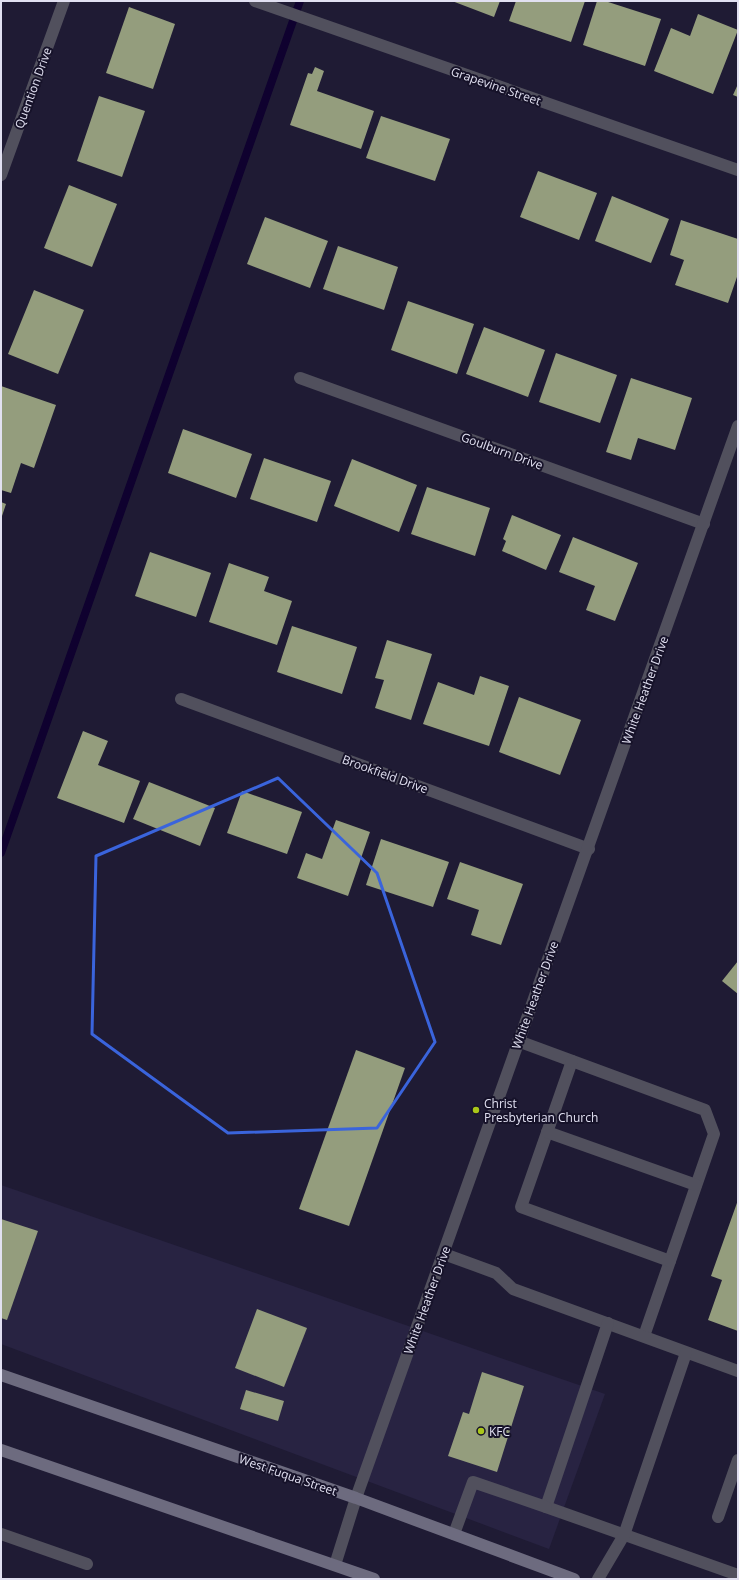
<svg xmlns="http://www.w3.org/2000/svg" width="739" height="1580" viewBox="0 0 739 1580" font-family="'Open Sans',sans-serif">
  <rect width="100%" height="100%" fill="#1f1b34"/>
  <path fill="#282342" d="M1,1185L605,1394L549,1549L1,1344Z"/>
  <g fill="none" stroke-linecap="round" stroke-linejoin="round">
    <path stroke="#0f012f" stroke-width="8" d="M1,853L300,1"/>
  </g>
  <g fill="#949d7d">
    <path d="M452,1H500L494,17Z"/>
    <path d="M516,1H585L571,42L509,21Z"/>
    <path d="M597,1H605L661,19L645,66L583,45Z"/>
    <path d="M129,7L175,24L153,89L106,73Z"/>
    <path d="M698,14L738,30L713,94L654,71L671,28L690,36Z"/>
    <path d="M315,67L324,71L317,91L374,111L361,149L290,125L308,73L312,74Z"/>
    <path d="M738,84V97L733,95Z"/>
    <path d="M99,96L145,111L122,177L77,161Z"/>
    <path d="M381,116L450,139L435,181L366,158Z"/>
    <path d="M538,171L597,193L579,240L520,217Z"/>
    <path d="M69,185L117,204L92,267L44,248Z"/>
    <path d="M612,196L669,219L651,263L595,241Z"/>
    <path d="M265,217L328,241L310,288L247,264Z"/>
    <path d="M681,220L738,239V274L728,303L675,285L684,260L670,255Z"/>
    <path d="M338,246L398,267L384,310L323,289Z"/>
    <path d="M34,290L84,310L58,374L8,354Z"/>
    <path d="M408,301L474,324L457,374L391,350Z"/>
    <path d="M484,327L545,350L528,397L466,374Z"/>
    <path d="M556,353L617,375L600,423L539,402Z"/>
    <path d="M631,378L692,398L675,450L638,438L631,460L606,452Z"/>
    <path d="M1,386L56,405L34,468L21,463L11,493L1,490Z"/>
    <path d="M183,429L252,454L236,498L168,473Z"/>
    <path d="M264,458L331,481L317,522L250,499Z"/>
    <path d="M352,459L417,485L399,532L334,506Z"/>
    <path d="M427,487L490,508L475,556L411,534Z"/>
    <path d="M1,502L6,504L1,519Z"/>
    <path d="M512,515L561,535L546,570L502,551L506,541L503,539Z"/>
    <path d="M573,537L638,563L615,621L586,610L595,586L559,572Z"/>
    <path d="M150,552L211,573L196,617L135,596Z"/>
    <path d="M229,563L269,577L264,591L292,601L277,645L209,622Z"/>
    <path d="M292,626L357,647L342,694L277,672Z"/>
    <path d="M387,640L432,654L411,720L375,708L384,680L375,678Z"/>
    <path d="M480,676L509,686L489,746L423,724L438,682L474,695Z"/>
    <path d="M519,697L581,720L560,775L499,752Z"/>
    <path d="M83,731L108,741L98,765L140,781L124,823L57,798Z"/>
    <path d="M149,782L215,808L200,846L133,819Z"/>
    <path d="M242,791L302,812L287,854L227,833Z"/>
    <path d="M336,820L370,832L348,896L297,878L306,853L322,859Z"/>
    <path d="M381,839L449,862L433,907L366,885Z"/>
    <path d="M460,862L523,884L501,945L471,935L479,910L447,899Z"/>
    <path d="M738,961V994L722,981Z"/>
    <path d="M356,1050L405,1068L349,1226L299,1209Z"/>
    <path d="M738,1200V1331L708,1320L722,1280L711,1276Z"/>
    <path d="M1,1219L38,1231L7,1320L1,1318Z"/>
    <path d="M257,1309L307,1328L284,1387L235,1368Z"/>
    <path d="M482,1372L524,1386L497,1472L448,1456L463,1412L469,1414Z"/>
    <path d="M246,1390L284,1401L278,1421L240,1409Z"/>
  </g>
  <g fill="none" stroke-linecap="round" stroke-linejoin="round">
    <g stroke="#51505d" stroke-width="12">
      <path d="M518,1041L705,1110L714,1134L644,1336"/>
      <path d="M572,1061L521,1207L670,1261"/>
      <path d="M547,1132L696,1185"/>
      <path d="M444,1254L496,1273L513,1289L738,1371"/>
      <path d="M608,1323L546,1507L738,1575"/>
      <path d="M718,1517L738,1460"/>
      <path d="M1,1534L87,1564"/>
      <path d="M454,1534L473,1482L546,1507"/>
      <path d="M598,1579L624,1535L686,1353"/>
    </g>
    <g stroke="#51505d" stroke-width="12">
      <path d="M255,1L738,170"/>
      <path d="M1,175L64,1"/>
      <path d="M300,378L704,524"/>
      <path d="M181,699L589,849"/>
    </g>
    <path stroke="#51505d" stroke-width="12" d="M335,1565L356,1498L738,426"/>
    <g stroke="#6d6b7f" stroke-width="12">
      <path d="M1,1375L356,1498L574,1579"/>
      <path d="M1,1450L374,1579"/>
    </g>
  </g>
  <path fill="none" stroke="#3a64dc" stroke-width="3" stroke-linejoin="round" d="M278,778L377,873L435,1042L377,1128L228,1133L92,1034L96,856Z"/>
  <g fill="#aac719" stroke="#161229" stroke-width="1.5">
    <circle cx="476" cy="1110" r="4"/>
    <circle cx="481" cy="1431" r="4"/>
  </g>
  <g text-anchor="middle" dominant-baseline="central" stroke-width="4" stroke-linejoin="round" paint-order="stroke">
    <g font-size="12" fill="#e1e0f1" stroke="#161229">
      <text transform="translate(496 86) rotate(19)">Grapevine Street</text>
      <text transform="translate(33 88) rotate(-70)">Quention Drive</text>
      <text transform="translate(502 451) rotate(20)">Goulburn Drive</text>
      <text transform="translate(645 690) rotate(-70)">White Heather Drive</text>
      <text transform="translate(385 774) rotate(20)">Brookfield Drive</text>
      <text transform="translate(535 995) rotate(-70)">White Heather Drive</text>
      <text transform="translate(427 1300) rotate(-70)">White Heather Drive</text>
      <text transform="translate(288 1475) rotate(19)">West Fuqua Street</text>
    </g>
    <g font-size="12" fill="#e1e0f1" stroke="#161229" text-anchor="start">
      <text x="484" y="1103">Christ<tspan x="484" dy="14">Presbyterian Church</tspan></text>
      <text x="489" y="1431">KFC</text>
    </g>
  </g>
  <rect width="739" height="1580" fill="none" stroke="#e1e0f1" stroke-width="4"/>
</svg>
